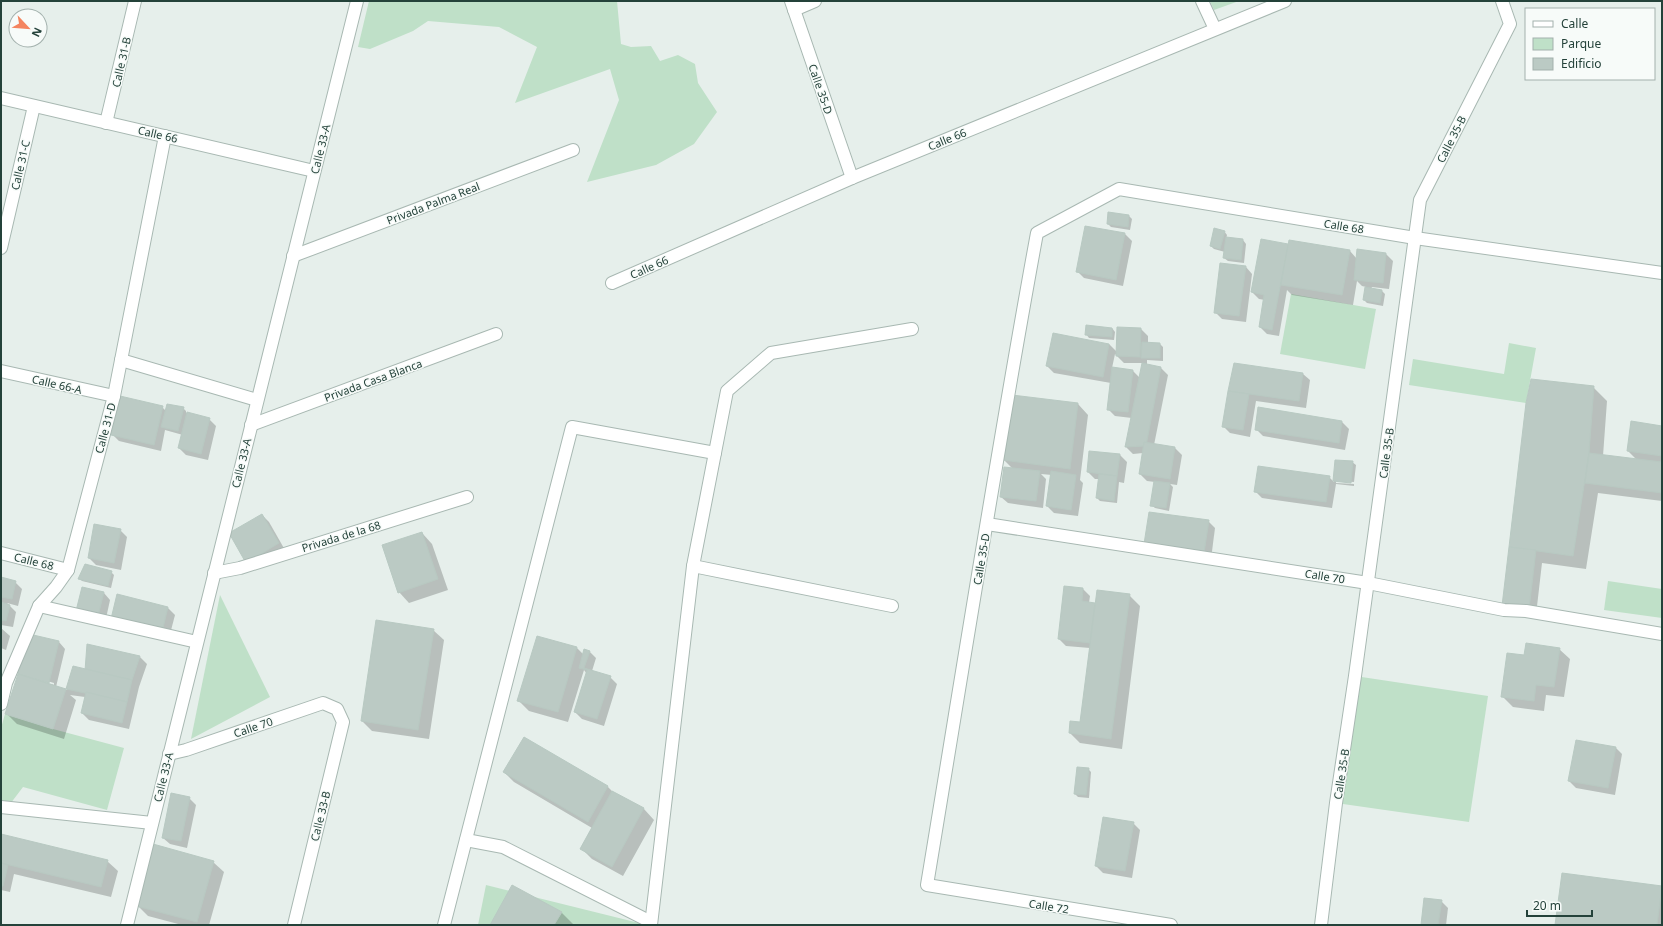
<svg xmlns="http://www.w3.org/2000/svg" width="1663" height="926" viewBox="0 0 1663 926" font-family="'Noto Sans',sans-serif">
  <rect width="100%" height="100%" fill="#e6efeb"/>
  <g fill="#bfe0c8">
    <path d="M369,1H617L621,44L631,47L651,46L660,61L678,55L695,64L698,83L717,112L694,144L656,165L587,182L619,100L610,69L515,103L537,47L499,27L428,21L413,31L370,49L358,47Z"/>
    <path d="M1210,1H1239L1214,10Z"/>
    <path d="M1291,294L1376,309L1365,369L1280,354Z"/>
    <path d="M1509,343L1536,348L1526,403L1409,385L1413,359L1504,374Z"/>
    <path d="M1608,581L1662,589V618L1604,610Z"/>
    <path d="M220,595L270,697L191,739Z"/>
    <path d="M1355,676L1488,696L1469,822L1336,803Z"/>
    <path d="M5,714L53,729L124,748L107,810L23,787L1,816V728Z"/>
    <path d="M486,885L639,923V925H478Z"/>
  </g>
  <g fill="#0003" fill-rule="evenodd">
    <path d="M1129,216L1132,219L1130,230L1111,227L1108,224Z"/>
    <path d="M1224,231L1227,235L1226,239L1243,240L1246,244L1244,263L1228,261L1224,258L1225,252L1214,249L1211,246Z"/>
    <path d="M1125,234L1132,241L1123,286L1084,278L1077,271Z"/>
    <path d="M1262,240L1289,245L1350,251L1357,259L1386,254L1393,261L1389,289L1372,287L1371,289L1382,291L1385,294L1383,306L1367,303L1364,300L1366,287L1362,286L1357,281L1353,305L1292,295L1287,290L1279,336L1267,334L1260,327L1265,300L1259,299L1252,292Z"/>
    <path d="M1246,267L1252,274L1246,322L1222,319L1215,312Z"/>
    <path d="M1112,328L1115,332L1114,340L1089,338L1086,334Z"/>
    <path d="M1118,328L1141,329L1148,336V343L1160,344L1163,347V361L1147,360V365L1161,368L1168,375L1154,445L1175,448L1182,455L1177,485L1170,484L1173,487L1169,511L1155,508L1152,505L1155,482L1147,481L1140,474L1143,453L1133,454L1126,447L1132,418L1115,416L1108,409L1111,383L1054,373L1047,366L1109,344L1117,352ZM1115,354L1124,363H1143L1140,378L1133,371L1112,368Z"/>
    <path d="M1234,364L1303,374L1310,380L1306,408L1256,401L1250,437L1230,433L1223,426Z"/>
    <path d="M1593,387L1607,401L1603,456L1637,460L1628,451L1662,427V501L1598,493L1586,569L1542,563L1536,615L1510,612Z"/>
    <path d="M1013,396L1078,404L1088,415L1080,480L1083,483L1078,516L1054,513L1047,506L1052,475L1041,474L1046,479L1043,508L1008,503L1001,497L1013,469L1004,460Z"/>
    <path d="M162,407L166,411L183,408L186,411V413L209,419L216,426L208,460L186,455L179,448L183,435L165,430L161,451L119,441L112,434Z"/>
    <path d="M1342,422L1349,429L1345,450L1263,436L1256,429Z"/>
    <path d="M1090,452L1120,455L1127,462L1124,483L1119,482L1117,503L1100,501L1097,498L1100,479H1095L1088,472Z"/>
    <path d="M1336,461L1352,462L1356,465L1354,482L1336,481V483L1354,484V486L1336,484L1332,508L1262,498L1255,491L1329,477L1334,482Z"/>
    <path d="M262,515L269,522L285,550L254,569Z"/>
    <path d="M1208,521L1215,528L1211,559L1152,551Z"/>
    <path d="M120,530L127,537L121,570L96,565L89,558Z"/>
    <path d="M422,533L432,544L448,590L409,603L399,592Z"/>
    <path d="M111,572L114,575L111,588L82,581L79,578Z"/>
    <path d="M1,578L15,582L22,589L18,606L7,603L16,612L13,627L1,625Z"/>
    <path d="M1065,587L1083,589L1090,596L1089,603L1096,605L1129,595L1140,606L1122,749L1080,743L1070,733L1081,723L1090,648L1066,646L1059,639Z"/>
    <path d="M104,593L110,600L105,623L84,618Z"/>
    <path d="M168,608L175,615L169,638L119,626Z"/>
    <path d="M1,628L10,636L6,650L1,648Z"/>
    <path d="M433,630L444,640L429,739L372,731L362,721Z"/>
    <path d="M59,642L65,649L56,687L67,690L74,667L86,670L88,645L140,657L147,664L139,687L129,729L89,720L82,713L85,697L70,695L76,700L64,739L17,724L6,713L19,674ZM26,675L54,683V685L26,677Z"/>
    <path d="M577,648L584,655L589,651L596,658L592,671L610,677L617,684L604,726L582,719L575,712L587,674L584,670L568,722L529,711L518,700Z"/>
    <path d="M1559,649L1570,659L1564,697L1546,695L1544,711L1513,707L1502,696L1525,656Z"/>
    <path d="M524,738L608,787L614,793L644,809L654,820L623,876L592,859L581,848L592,828L514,782L504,772Z"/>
    <path d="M1615,747L1622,754L1615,795L1576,788L1569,781Z"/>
    <path d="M1088,769L1091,772L1089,798L1078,797L1075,794Z"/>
    <path d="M189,798L196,805L187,848L170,844L163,838Z"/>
    <path d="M1133,823L1140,830L1132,878L1103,873L1096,866Z"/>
    <path d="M1,835L107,861L118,871L111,897L14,874L10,892L1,890Z"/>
    <path d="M213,862L224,872L209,925H182L148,916L137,905Z"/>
    <path d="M1662,887V925H1557Z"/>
    <path d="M1441,901L1448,908L1446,925H1422Z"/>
    <path d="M561,912L574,925H491Z"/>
  </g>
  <g fill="#bbcac4" stroke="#b8c9c2">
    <path d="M1108,212L1129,215L1128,227L1107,224Z"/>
    <path d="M1085,226L1125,233L1116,280L1076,272Z"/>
    <path d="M1214,228L1225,231L1220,249L1210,246Z"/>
    <path d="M1226,237L1243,239L1241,260L1223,258Z"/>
    <path d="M1261,239L1288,244L1272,330L1259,327L1264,295L1251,292Z"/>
    <path d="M1289,240L1350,250L1342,295L1281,285Z"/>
    <path d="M1357,249L1386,253L1383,283L1354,280Z"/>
    <path d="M1220,263L1246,266L1239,316L1214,313Z"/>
    <path d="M1365,287L1382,290L1380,303L1363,300Z"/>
    <path d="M1086,325L1112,328V337L1085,335Z"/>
    <path d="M1117,327L1141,328L1140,357L1116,356Z"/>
    <path d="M1053,333L1109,344L1103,377L1046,366Z"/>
    <path d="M1142,342L1160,343V358H1141Z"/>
    <path d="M1142,363L1161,367L1146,446L1125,447Z"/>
    <path d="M1234,363L1303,373L1299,401L1228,391Z"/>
    <path d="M1112,367L1133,370L1128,412L1107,410Z"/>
    <path d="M1531,379L1594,386L1589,453L1573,556L1509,547L1526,403Z"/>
    <path d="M1228,391L1249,394L1243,430L1222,427Z"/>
    <path d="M1012,395L1078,403L1070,469L1003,460Z"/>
    <path d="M120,396L163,406L154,445L111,435Z"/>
    <path d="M167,404L184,407L178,431L161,427Z"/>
    <path d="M1258,407L1342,421L1339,443L1255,430Z"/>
    <path d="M187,412L210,418L201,454L178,448Z"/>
    <path d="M1631,421L1662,426V456L1627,451Z"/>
    <path d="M1144,442L1175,447L1170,479L1139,474Z"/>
    <path d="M1089,451L1120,454L1117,476L1087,472Z"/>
    <path d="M1589,453L1662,462V493L1585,483Z"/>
    <path d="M1335,460L1353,461L1351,483L1333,481Z"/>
    <path d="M1258,466L1330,476L1326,502L1254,492Z"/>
    <path d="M1004,467L1040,471L1036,501L1000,497Z"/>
    <path d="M1051,471L1076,475L1071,510L1046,506Z"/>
    <path d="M1099,474L1117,476L1114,501L1096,498Z"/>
    <path d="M1154,481L1170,483L1166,508L1150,506Z"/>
    <path d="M1149,512L1209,520L1204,553L1144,544Z"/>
    <path d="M262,514L279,543L246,563L229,533Z"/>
    <path d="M94,524L121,529L114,563L88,558Z"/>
    <path d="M422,532L438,579L398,593L382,545Z"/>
    <path d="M1509,547L1536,550L1529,609L1502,606Z"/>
    <path d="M85,564L112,571L108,586L78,579Z"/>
    <path d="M1,577L16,581L12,599L1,597Z"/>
    <path d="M1064,586L1083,588L1082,601L1095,603L1090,643L1058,639Z"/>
    <path d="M82,587L104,592L98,616L76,611Z"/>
    <path d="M1097,590L1130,594L1111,739L1069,733L1070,721L1080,722Z"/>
    <path d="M117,594L168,607L162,632L111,619Z"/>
    <path d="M1,602L10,605L6,621L1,620Z"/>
    <path d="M376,620L434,629L418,730L361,721Z"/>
    <path d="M29,634L59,641L49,683L18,674Z"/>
    <path d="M537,636L577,647L558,712L517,701Z"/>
    <path d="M1526,643L1560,648L1554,687L1536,685L1534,701L1501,697L1507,653L1524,655Z"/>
    <path d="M87,644L140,656L132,680L85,671Z"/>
    <path d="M584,649L590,651L584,668L611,676L597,719L574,712L587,670L579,668Z"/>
    <path d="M73,666L132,680L127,702L66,689Z"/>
    <path d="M18,674L66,689L53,729L5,714Z"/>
    <path d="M86,692L127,702L122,723L81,713Z"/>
    <path d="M524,737L608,786L588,822L503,772Z"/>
    <path d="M1576,740L1616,747L1608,788L1568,781Z"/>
    <path d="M1077,767L1089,768L1086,795L1074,794Z"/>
    <path d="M612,791L644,808L612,867L580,849Z"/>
    <path d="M171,793L190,797L181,841L162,838Z"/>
    <path d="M1103,817L1134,822L1125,871L1095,866Z"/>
    <path d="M1,834L108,860L101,887L1,863Z"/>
    <path d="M153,844L214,861L197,922L136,906Z"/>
    <path d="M1,863L8,865L3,886H1Z"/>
    <path d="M1562,873L1662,886L1657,925H1555Z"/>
    <path d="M512,885L562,912L554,925H490Z"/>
    <path d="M1424,898L1442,900L1438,925H1421Z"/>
  </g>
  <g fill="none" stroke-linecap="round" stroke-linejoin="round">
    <defs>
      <g id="service">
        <path d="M693,566L892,606"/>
        <path d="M466,840L503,847L651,922"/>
        <path d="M444,925L572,427L715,453"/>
        <path d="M651,925L693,566L727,391L771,353L912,329"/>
      </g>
      <g id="minor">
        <path d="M791,1L852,178"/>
        <path d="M1202,1L1215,29"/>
        <path d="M794,10L815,1"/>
        <path d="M1,98L314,171"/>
        <path d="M106,123L135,1"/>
        <path d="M1,248L34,106"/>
        <path d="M293,256L573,150"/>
        <path d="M612,283L852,178L1285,1"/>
        <path d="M121,360L257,400"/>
        <path d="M1,371L114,396"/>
        <path d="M251,425L496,334"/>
        <path d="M987,524L1368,583L1504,610L1526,611L1662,634"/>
        <path d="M1,553L68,570"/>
        <path d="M214,573L240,568L467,497"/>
        <path d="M39,606L197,642"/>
        <path d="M1,704L6,683L39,606L56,587L68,570L114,396L165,136"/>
        <path d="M169,754L186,750L323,703L337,709L343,722L294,925"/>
        <path d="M1,807L152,823"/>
        <path d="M127,925L357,1"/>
        <path d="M1171,925L927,885C963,668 997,450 1037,233L1119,189L1415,238L1662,273"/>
        <path d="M1321,925L1336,803L1355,676L1420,200L1510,24L1502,1"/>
      </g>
    </defs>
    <use href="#service" stroke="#a8b8b2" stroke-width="14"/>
    <use href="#minor" stroke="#a8b8b2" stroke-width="14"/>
    <use href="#service" stroke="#fff" stroke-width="12"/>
    <use href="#minor" stroke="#fff" stroke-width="12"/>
  </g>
  <g text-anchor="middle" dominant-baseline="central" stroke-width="3" stroke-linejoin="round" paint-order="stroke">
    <g font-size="11" fill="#24423a" stroke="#f7fbf9">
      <text transform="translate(121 62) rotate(-77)">Calle 31-B</text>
      <text transform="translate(821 89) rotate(71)">Calle 35-D</text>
      <text transform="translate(158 134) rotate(13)">Calle 66</text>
      <text transform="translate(947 139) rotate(-22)">Calle 66</text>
      <text transform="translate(1451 139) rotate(-63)">Calle 35-B</text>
      <text transform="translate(320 149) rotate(-76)">Calle 33-A</text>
      <text transform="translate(20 165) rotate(-77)">Calle 31-C</text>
      <text transform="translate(433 203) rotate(-21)">Privada Palma Real</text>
      <text transform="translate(1344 226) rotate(9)">Calle 68</text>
      <text transform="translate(649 267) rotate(-24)">Calle 66</text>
      <text transform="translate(373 380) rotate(-20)">Privada Casa Blanca</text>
      <text transform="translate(57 384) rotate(13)">Calle 66-A</text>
      <text transform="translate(105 428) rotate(-75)">Calle 31-D</text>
      <text transform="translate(1386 453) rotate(-82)">Calle 35-B</text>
      <text transform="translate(241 463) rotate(-76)">Calle 33-A</text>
      <text transform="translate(341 536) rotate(-17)">Privada de la 68</text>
      <text transform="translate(981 559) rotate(-80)">Calle 35-D</text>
      <text transform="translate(34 561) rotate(14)">Calle 68</text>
      <text transform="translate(1325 576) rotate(9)">Calle 70</text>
      <text transform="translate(253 727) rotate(-19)">Calle 70</text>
      <text transform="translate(1341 774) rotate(-81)">Calle 35-B</text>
      <text transform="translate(163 777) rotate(-76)">Calle 33-A</text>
      <text transform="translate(320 816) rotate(-76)">Calle 33-B</text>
      <text transform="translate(1049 906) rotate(9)">Calle 72</text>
    </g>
  </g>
  <rect width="1663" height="926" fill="none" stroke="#24423a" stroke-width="4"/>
  <rect x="1525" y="8" width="130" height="72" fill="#f7fbf9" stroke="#a3b1ad"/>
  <rect x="1533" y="21" width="20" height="6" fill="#ffffff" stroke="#a3b1ad"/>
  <text x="1561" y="28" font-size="12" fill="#24423a">Calle</text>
  <rect x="1533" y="38" width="20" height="12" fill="#bfe0c8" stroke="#a3b1ad"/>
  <text x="1561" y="48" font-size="12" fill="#24423a">Parque</text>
  <rect x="1533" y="58" width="20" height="12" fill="#bbcac4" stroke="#a3b1ad"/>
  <text x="1561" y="68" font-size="12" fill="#24423a">Edificio</text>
  <g transform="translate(28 28) rotate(116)"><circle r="19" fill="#f7fbf9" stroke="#a3b1ad"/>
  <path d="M0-3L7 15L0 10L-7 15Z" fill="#f4845f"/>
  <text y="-6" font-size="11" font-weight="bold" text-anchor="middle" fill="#24423a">N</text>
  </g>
  <path d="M1527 910v6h65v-6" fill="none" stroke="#24423a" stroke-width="2"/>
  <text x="1533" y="910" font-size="12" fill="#24423a" stroke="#f7fbf9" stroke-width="3" paint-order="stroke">20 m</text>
</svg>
